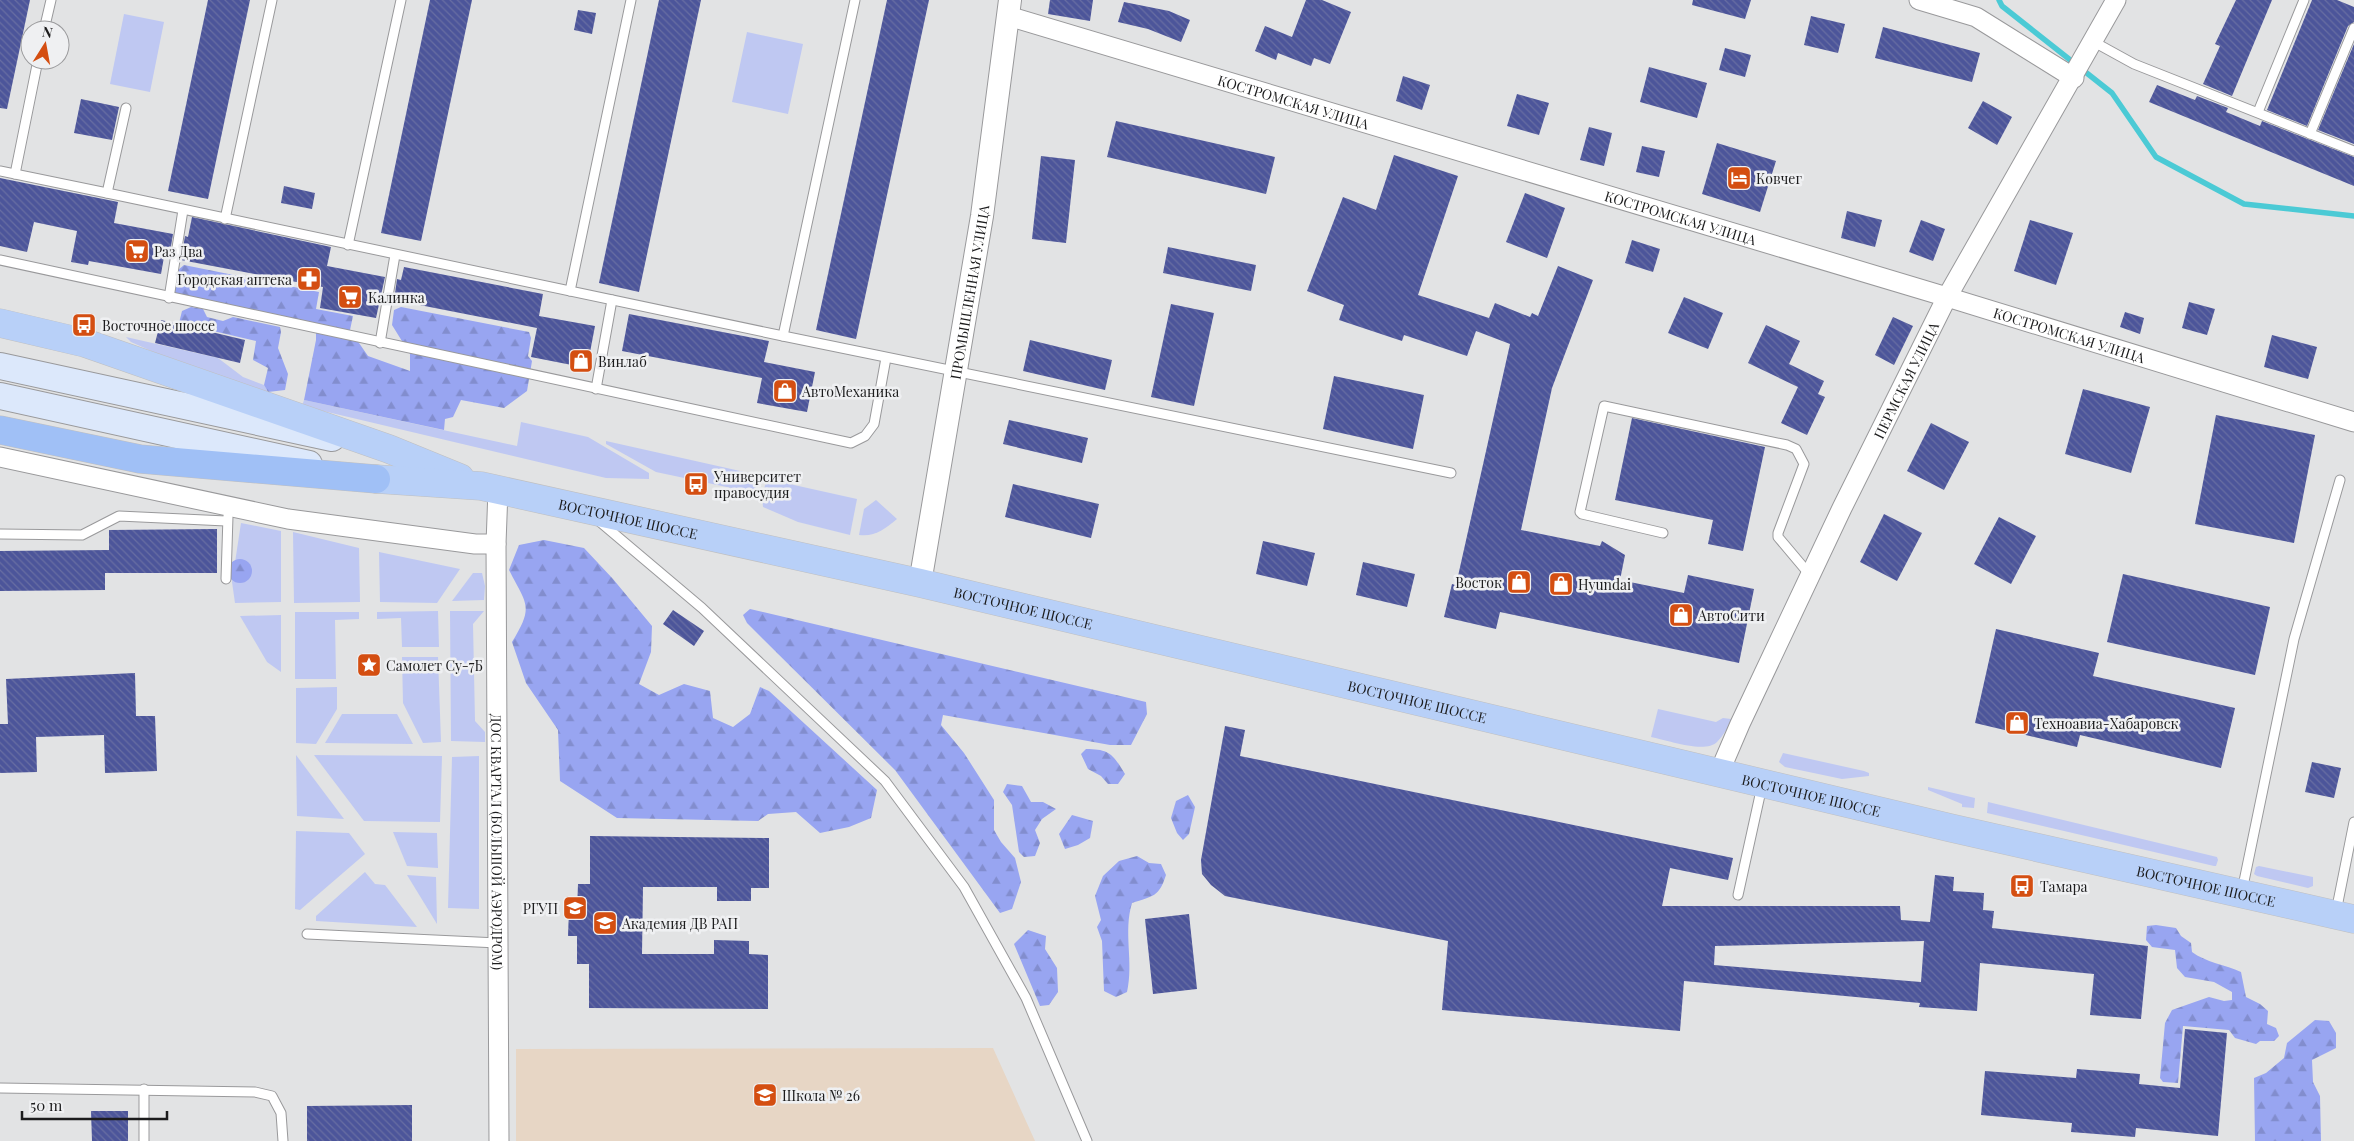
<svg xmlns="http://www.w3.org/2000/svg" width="2354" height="1141" viewBox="0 0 2354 1141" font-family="'Playfair Display',serif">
  <defs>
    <pattern id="forest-firs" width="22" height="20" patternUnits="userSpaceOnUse" patternTransform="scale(1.25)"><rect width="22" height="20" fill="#98a5f1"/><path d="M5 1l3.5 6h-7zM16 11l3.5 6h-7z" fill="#828dce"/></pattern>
    <pattern id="building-back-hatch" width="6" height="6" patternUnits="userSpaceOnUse" patternTransform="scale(1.25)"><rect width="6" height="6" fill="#4c559a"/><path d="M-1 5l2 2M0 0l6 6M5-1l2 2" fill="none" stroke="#686ea2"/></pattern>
  </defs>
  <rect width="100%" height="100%" fill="#e2e3e4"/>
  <path fill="#e7d6c5" d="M993,1048L1035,1141H516V1049Z"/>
  <g fill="#bfc8f2">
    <path d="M124,14L164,22L150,92L110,84Z"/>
    <path d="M747,32L803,44L788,114L732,102Z"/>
    <path d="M126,337L218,358L243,377L264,385L268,392L194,370L131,342Z"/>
    <path d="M304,400L517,446L521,422L588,437L649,473V479L606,478L302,406Z"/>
    <path d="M606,441L758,475L755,493L656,472L606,444Z"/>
    <path d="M767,479L857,499L850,535L798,522L763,507L762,496Z"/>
    <path d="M876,500L897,519C885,529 875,537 859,535L864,509Z"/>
    <path d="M241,523L281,531V602L235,603L232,582Z"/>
    <path d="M293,532L359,548L360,602L294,603Z"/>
    <path d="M379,552L460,569L437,603L380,602Z"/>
    <path d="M473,573H482L485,586L484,600L452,601Z"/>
    <path d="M438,611L439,647H402L401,618L377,619V612Z"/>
    <path d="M450,611H484L473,624L475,721L485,732V742L451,741Z"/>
    <path d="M295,612H359V619L335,620L336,679H295Z"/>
    <path d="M281,615V672L267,662L240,616Z"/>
    <path d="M402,657H438L441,742L423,743L403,703Z"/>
    <path d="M337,687V709L316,744L296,743V688Z"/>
    <path d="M1658,709L1716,722L1723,718L1731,719L1732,722C1727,728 1723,736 1717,742C1705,754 1667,740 1651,737Z"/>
    <path d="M342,714H397L413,744L325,743Z"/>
    <path d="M1783,753L1864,771L1869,773V776L1842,779L1785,767L1779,762Z"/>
    <path d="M296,755L344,819L297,816Z"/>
    <path d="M314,755L442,756L440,822L364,821Z"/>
    <path d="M479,756V909L448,908L452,757Z"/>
    <path d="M1928,787L1975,798L1974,808L1962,807V804L1928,790Z"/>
    <path d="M1988,802L2217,857L2218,860L2216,866H2214L1987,813Z"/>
    <path d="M296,831L349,833L365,854L300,910L295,909Z"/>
    <path d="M393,832L437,833L438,868L407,866Z"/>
    <path d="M2259,866L2313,877V886L2308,888L2257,876L2254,874L2256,867Z"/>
    <path d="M365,872L375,884L385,885L417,927L316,921V916Z"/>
    <path d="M407,875L436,877L437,924Z"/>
  </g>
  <g fill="url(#forest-firs)">
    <path d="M184,265L319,292L316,309L353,316L350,330L368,356L410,371V354L392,325L394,310L401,307L529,332L531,338L528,356L532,361L527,391L504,408L461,400L453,417L445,419L444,430L304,400L316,340V326L173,294L178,270Z"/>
    <path d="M191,307L203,309L207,317L223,321L233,317L280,327L281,332L278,348L288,374L285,390L268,392L264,385L268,368L253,360L256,341L179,323L182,311Z"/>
    <path d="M544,540L584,548L613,579L652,626L651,652L639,684L659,695L684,684L710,691L713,718L733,727L750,714L760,687L769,691L877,790L871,818L849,827L820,833L796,812L768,814L758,821L617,818L560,781L558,730L526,683L512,642C534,606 527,605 509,570L519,545Z"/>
    <circle cx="240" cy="571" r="12"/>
    <path d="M750,609L1146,702L1147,714L1131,745H1110L943,715L941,725L964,753L994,800V830L1001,842L1015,858L1021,882L1012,909L1000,913L895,770L747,623L743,615Z"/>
    <path d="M1086,749C1109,749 1113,754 1125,774L1118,784H1108L1101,776L1088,769L1081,754Z"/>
    <path d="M1007,784L1022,786L1031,802H1043L1056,809L1042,819L1035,830L1040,843L1035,856L1024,857L1019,852L1012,805L1003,792Z"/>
    <path d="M1188,795L1195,807L1189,834L1183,840L1177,833L1171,818L1176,801Z"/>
    <path d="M1072,815L1093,821L1090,838L1078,845L1065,849L1059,834Z"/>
    <path d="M1137,856L1149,863L1161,864L1166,875C1159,897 1153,896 1132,903C1123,932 1134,962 1127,992L1116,997L1104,991L1102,941L1097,927L1101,920L1095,896L1103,876L1119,861Z"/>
    <path d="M2156,925L2176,928L2181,936L2191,943L2192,952C2205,962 2226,965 2241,972L2246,997L2260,1004L2268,1011L2267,1024L2276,1028L2279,1036L2274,1041H2260L2256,1044L2235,1038L2229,1030L2183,1026L2178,1083L2163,1082L2160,1078L2165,1023L2172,1010L2209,997L2224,1001L2232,1000V992L2214,982L2185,977L2177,968L2175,950L2152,947L2146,940L2147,926Z"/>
    <path d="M1028,930L1046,936L1045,949L1057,968L1058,992L1049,1005L1040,1006L1014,944Z"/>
    <path d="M2315,1020L2329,1021L2336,1033V1048L2312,1060L2313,1082L2320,1096L2321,1141H2255L2254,1078L2266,1073L2284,1058L2287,1043Z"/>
  </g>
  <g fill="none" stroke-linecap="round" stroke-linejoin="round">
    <path stroke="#4bcad5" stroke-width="5.5" d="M1999,0L2002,6L2112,93L2156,157L2244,204L2354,216"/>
  </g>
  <g fill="url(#building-back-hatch)" fill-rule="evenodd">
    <path d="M0,0H30L7,109L0,108Z"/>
    <path d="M208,0H250L208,199L168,191Z"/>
    <path d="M430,0H472L421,241L381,233Z"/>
    <path d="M659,0H701L639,292L599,283Z"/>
    <path d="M887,0H929L856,339L816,330Z"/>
    <path d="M1050,0H1093L1090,21L1048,14Z"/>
    <path d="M1306,0H1322L1351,12L1330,64L1314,58L1311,66L1278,53L1276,60L1255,51L1265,26L1292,37Z"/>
    <path d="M1693,0H1751L1745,19L1692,5Z"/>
    <path d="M2236,0H2272L2232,96L2203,84L2220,46L2215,44Z"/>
    <path d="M2312,0H2337L2354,7V22L2348,26L2307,126L2267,110Z"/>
    <path d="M1124,2L1169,11L1190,20L1181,42L1148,29L1118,22Z"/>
    <path d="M578,10L596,13L592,34L574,30Z"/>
    <path d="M1811,16L1845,24L1838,53L1804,45Z"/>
    <path d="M1883,27L1980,53L1972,82L1875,58Z"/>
    <path d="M2354,44V144L2318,130Z"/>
    <path d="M1725,48L1751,55L1745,77L1719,70Z"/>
    <path d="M1649,67L1707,83L1697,118L1640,102Z"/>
    <path d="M1403,76L1430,85L1422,110L1396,101Z"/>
    <path d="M2157,85L2195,100L2197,96L2228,108L2226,112L2260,126L2262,121L2354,157V186L2149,102Z"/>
    <path d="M1517,94L1549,103L1539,135L1507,126Z"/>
    <path d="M81,99L119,107L112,140L74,133Z"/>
    <path d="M1983,101L2012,117L1997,145L1968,128Z"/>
    <path d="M1116,121L1275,157L1266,194L1107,157Z"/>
    <path d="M1589,127L1612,133L1604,166L1580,160Z"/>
    <path d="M1717,143L1776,161L1760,212L1702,194Z"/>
    <path d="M1642,146L1665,151L1659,177L1636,172Z"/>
    <path d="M1394,155L1458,176L1418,295L1489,318L1495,303L1530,317L1532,313L1538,316L1558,266L1593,280L1552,388L1521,530L1600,546L1602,541L1625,555L1620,580L1684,593L1688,575L1754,589L1739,663L1500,612L1496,629L1444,617L1452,584L1456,585L1510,344L1476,331L1467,356L1404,335L1402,341L1339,320L1344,305L1307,291L1343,197L1376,210Z"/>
    <path d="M1041,156L1075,160L1066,243L1032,239Z"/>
    <path d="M0,178L118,202L114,223L173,234L169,258L164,257L161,274L89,261L88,265L71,262L77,231L34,222L27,252L0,246Z"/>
    <path d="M284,186L315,193L312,209L281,203Z"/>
    <path d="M1525,193L1565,208L1547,258L1506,242Z"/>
    <path d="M1847,211L1882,220L1875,247L1841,238Z"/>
    <path d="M192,217L331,247L327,266L385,277L376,318L320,308L323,287L181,260L185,236L188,237Z"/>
    <path d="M1921,220L1945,229L1933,261L1909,252Z"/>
    <path d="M2030,220L2073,233L2056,285L2014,271Z"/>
    <path d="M1632,240L1660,249L1653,272L1625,263Z"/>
    <path d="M1168,247L1256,265L1251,291L1163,273Z"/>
    <path d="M404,267L543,294L539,316L595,326L587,368L531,357L537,328L394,300L397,279L401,280Z"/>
    <path d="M1684,297L1723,313L1708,349L1668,333Z"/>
    <path d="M2189,302L2215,309L2207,335L2182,328Z"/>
    <path d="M1171,304L1214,313L1194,406L1151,397Z"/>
    <path d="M2125,312L2144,318L2140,334L2120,327Z"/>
    <path d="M629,314L769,341L764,362L815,372L807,412L757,403L762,378L622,351Z"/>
    <path d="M1893,317L1913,326L1894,365L1875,355Z"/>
    <path d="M161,320L245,340L240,363L155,343Z"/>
    <path d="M1766,325L1800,341L1789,364L1824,381L1818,394L1825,397L1807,435L1781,423L1798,387L1748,363Z"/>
    <path d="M2272,335L2317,347L2308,379L2264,367Z"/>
    <path d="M1030,340L1112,360L1105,390L1023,371Z"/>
    <path d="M1334,376L1424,395L1413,449L1323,429Z"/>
    <path d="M2083,389L2150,407L2131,473L2065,454Z"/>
    <path d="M2216,415L2315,435L2294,543L2195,524Z"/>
    <path d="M1632,418L1765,447L1743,551L1708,544L1713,520L1615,500Z"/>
    <path d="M1009,420L1088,438L1082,463L1003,444Z"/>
    <path d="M1931,423L1969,442L1944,490L1907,471Z"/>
    <path d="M1013,484L1099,504L1091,538L1005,517Z"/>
    <path d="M1884,514L1922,533L1897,581L1860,562Z"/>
    <path d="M1999,517L2036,536L2011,584L1974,564Z"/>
    <path d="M217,529V573H105V590L0,591V551L109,550V530Z"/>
    <path d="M1263,541L1315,553L1307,586L1256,574Z"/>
    <path d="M1363,562L1415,574L1407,607L1356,595Z"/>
    <path d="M2123,574L2270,607L2255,675L2107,642Z"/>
    <path d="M673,610L704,631L694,646L663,624Z"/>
    <path d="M1996,629L2099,653L2093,676L2235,708L2221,768L2080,735L2077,747L1975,723Z"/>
    <path d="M135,673L136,716H155L157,771L105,773L104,735L36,737L37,772L0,773V724H8L6,679Z"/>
    <path d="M1225,726L1245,730L1240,756L1733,858L1728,880L1670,868L1662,906H1900L1901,920L1930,922L1935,875L1954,877L1953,891L1984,893L1983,910L1994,911L1992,928L2148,946L2141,1019L2090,1015L2094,974L1980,963L1977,1011L1919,1007L1920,1003L1684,981L1680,1031L1442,1010L1448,941L1225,896L1211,885L1202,874L1201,860ZM1924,941L1921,982L1714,965L1715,946Z"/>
    <path d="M2312,762L2341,768L2334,798L2305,792Z"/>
    <path d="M590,836L769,838V888H751V901H717V887H643L642,954H714V940L749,941V954L768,955V1009L589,1008V964H577V936H568L569,910L577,911L578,884H590Z"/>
    <path d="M1189,914L1197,989L1153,994L1145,919Z"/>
    <path d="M2185,1029L2227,1033L2218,1136L2136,1128L2135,1137L2071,1132L2072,1123L1981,1115L1985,1071L2076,1078L2077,1069L2140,1074L2139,1084L2180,1088Z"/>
    <path d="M412,1105V1141H307V1106Z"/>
    <path d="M91,1111H128V1141H92Z"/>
  </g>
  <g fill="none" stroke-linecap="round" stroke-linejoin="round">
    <defs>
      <g id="service">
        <path d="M44,30L51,0"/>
        <path d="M2094,42L2134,64L2354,151"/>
        <path d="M126,108L107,193L783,336L1451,473"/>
        <path d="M2258,112L2304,0"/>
        <path d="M2310,134L2354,28"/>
        <path d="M0,171L107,193"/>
        <path d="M15,174L38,60"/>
        <path d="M225,219L272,0"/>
        <path d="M348,245L401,0"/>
        <path d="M0,260L851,443L865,436L874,424L886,358"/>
        <path d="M570,291L631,0"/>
        <path d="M169,298L183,210"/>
        <path d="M783,336L855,0"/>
        <path d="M380,343L395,255"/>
        <path d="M596,389L612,300"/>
        <path d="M599,521L702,608L885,781L964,887L1026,998L1087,1141"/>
        <path d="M1663,533L1582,514L1580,512L1604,406L1787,445L1796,449L1804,464L1778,533V537L1810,575"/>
        <path d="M0,534L82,535L119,516L226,521"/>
        <path d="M226,579L228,516"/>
        <path d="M2242,891L2294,639L2340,480"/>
        <path d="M1738,895L1762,786"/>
        <path d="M2336,912L2354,822"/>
        <path d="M307,934L498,943"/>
        <path d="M0,1088L255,1092L272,1096L281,1113L283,1141"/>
        <path d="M144,1089V1141"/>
      </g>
      <g id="minor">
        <path d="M1919,0L1976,17L2074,78"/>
        <path id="s1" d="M1008,16L1947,297L2354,422"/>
        <path d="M0,457L288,519L475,544H496"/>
        <path id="s2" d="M498,490L496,544L499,1141"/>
        <path id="s3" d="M1719,773L1740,724L1842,508L1947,297L2116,0"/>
      </g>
      <g id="tertiary">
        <path id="s4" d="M920,583L982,216L1010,0"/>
      </g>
      <g id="secondary">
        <path d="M0,366L332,438"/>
        <path d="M0,396L309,464"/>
      </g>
      <g id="primary">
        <path d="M0,323L85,343L389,449L460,478"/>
        <path id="s5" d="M376,479L481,486L920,583L1951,828L2354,919"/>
      </g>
      <path id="trunk" d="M0,430L140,459L376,479"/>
    </defs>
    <use href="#service" stroke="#99999b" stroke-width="11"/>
    <use href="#minor" stroke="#99999b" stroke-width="21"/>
    <use href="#tertiary" stroke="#99999b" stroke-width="24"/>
    <use href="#secondary" stroke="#99999b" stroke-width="28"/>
    <use href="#primary" stroke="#bfbfc0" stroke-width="29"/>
    <use href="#trunk" stroke="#bfbfc0" stroke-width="29"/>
    <use href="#service" stroke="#fff" stroke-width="9"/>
    <use href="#minor" stroke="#fff" stroke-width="19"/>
    <use href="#tertiary" stroke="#fff" stroke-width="22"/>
    <use href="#secondary" stroke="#dce8fb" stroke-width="26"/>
    <use href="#primary" stroke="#b8d0f8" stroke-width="28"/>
    <use href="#trunk" stroke="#a0c0f6" stroke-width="28"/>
  </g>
  <defs>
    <symbol id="hotel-square" viewBox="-11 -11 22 22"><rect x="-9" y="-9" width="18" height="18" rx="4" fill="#d44e11" stroke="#eff0f2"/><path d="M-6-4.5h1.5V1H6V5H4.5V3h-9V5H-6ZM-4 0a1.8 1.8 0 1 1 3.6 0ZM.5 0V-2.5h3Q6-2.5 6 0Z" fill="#fff"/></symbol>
    <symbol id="supermarket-square" viewBox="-11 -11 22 22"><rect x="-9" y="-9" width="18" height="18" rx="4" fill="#d44e11" stroke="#eff0f2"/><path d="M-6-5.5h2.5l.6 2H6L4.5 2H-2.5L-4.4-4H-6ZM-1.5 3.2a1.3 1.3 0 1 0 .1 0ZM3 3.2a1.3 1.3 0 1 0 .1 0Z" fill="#fff"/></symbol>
    <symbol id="pharmacy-square" viewBox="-11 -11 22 22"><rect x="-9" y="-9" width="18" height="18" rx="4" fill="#d44e11" stroke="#eff0f2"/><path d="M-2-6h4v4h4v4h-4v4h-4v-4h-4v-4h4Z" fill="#fff"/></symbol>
    <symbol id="bus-square" viewBox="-11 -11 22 22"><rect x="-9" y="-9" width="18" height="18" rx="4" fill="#d44e11" stroke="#eff0f2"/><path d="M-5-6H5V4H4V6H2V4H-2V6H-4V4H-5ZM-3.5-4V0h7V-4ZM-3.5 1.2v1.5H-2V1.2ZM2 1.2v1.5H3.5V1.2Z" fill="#fff"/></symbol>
    <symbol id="shop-square" viewBox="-11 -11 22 22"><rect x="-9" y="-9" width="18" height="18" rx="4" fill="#d44e11" stroke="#eff0f2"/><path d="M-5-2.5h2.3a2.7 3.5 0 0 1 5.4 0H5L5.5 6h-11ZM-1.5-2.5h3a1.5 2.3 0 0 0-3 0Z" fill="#fff"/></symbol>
    <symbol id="sight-square" viewBox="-11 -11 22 22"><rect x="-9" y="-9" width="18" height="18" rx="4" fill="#d44e11" stroke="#eff0f2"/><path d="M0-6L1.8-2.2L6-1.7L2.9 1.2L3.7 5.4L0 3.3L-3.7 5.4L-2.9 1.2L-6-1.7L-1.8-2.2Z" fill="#fff"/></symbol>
    <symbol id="university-square" viewBox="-11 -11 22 22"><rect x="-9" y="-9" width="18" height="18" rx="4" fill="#d44e11" stroke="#eff0f2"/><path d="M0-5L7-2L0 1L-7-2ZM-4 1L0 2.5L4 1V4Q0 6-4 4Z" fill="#fff"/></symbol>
    <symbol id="school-square" viewBox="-11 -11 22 22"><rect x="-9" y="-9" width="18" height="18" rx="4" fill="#d44e11" stroke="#eff0f2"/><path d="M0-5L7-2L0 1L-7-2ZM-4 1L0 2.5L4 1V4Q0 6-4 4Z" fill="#fff"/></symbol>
  </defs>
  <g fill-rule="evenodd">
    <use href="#hotel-square" x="1725" y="164" width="28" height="28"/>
    <use href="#supermarket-square" x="123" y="237" width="28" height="28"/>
    <use href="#pharmacy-square" x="295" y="265" width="28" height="28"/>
    <use href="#supermarket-square" x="336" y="283" width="28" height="28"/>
    <use href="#bus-square" x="70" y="311" width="28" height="28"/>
    <use href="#shop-square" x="567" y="347" width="28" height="28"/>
    <use href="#shop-square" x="771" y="377" width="28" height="28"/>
    <use href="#bus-square" x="682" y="470" width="28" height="28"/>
    <use href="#shop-square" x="1505" y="568" width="28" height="28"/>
    <use href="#shop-square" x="1547" y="570" width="28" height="28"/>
    <use href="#shop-square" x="1667" y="601" width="28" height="28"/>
    <use href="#sight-square" x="355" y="651" width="28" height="28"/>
    <use href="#shop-square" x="2003" y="709" width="28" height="28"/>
    <use href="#bus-square" x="2008" y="872" width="28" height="28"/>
    <use href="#university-square" x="561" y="894" width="28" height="28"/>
    <use href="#university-square" x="591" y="909" width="28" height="28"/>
    <use href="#school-square" x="751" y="1081" width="28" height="28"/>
  </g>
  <g text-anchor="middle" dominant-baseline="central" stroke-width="5" stroke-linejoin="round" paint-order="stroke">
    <g font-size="14" fill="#1c1c1d" stroke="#eff0f2">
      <text stroke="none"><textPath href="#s1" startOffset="298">КОСТРОМСКАЯ УЛИЦА</textPath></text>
      <text stroke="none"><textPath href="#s1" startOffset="702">КОСТРОМСКАЯ УЛИЦА</textPath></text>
      <text stroke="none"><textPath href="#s4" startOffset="295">ПРОМЫШЛЕННАЯ УЛИЦА</textPath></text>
      <text stroke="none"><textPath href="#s1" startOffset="1108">КОСТРОМСКАЯ УЛИЦА</textPath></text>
      <text stroke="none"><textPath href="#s3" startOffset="435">ПЕРМСКАЯ УЛИЦА</textPath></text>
      <text stroke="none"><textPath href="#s5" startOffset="256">ВОСТОЧНОЕ ШОССЕ</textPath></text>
      <text stroke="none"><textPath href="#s5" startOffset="661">ВОСТОЧНОЕ ШОССЕ</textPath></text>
      <text stroke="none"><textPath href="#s5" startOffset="1066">ВОСТОЧНОЕ ШОССЕ</textPath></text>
      <text stroke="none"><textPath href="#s5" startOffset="1471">ВОСТОЧНОЕ ШОССЕ</textPath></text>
      <text stroke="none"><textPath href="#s2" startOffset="352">ДОС КВАРТАЛ (БОЛЬШОЙ АЭРОДРОМ)</textPath></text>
      <text stroke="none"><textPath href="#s5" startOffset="1876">ВОСТОЧНОЕ ШОССЕ</textPath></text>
    </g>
    <g font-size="14" fill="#1c1c1d" stroke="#eff0f2" text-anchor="start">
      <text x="1756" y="178">Ковчег</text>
      <text x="154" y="251">Раз Два</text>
      <text x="292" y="279" text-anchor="end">Городская аптека</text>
      <text x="368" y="297">Калинка</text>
      <text x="102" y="325">Восточное шоссе</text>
      <text x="598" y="361">Винлаб</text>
      <text x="802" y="391">АвтоМеханика</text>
      <text x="714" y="476">Университет<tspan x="714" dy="16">правосудия</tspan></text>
      <text x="1502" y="582" text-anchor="end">Восток</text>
      <text x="1578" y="584">Hyundai</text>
      <text x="1698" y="615">АвтоСити</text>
      <text x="386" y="665">Самолет Су-7Б</text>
      <text x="2034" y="723">Техноавиа-Хабаровск</text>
      <text x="2040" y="886">Тамара</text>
      <text x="558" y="908" text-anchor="end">РГУП</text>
      <text x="622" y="923">Академия ДВ РАП</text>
      <text x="782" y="1095">Школа № 26</text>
    </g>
  </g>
  <g transform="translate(45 45) rotate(11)"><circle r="24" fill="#eff0f2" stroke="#9b9b9d"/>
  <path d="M0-4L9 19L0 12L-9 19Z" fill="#d44e11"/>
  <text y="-8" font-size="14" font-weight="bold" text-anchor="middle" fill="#1c1c1d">N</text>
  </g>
  <path d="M22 1111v8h145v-8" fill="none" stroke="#1c1c1d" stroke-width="2.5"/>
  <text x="30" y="1111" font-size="15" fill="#1c1c1d" stroke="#eff0f2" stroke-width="4" paint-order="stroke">50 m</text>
</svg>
